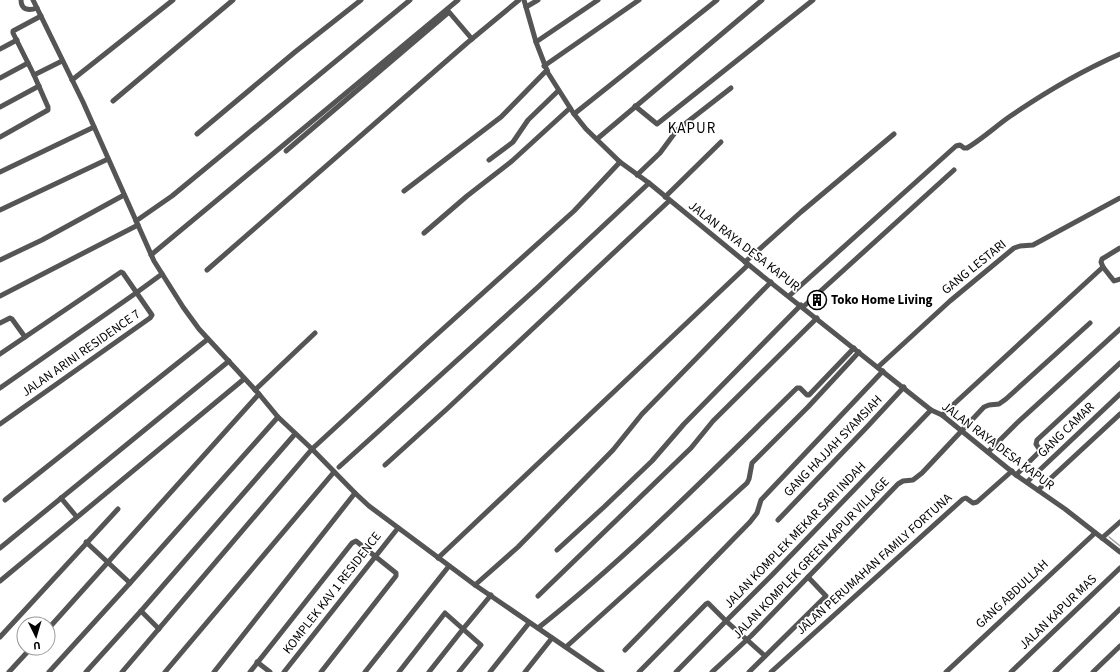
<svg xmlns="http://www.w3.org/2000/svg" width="1120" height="672" viewBox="0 0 1120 672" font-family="'Source Sans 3',sans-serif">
  <rect width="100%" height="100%" fill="#fff"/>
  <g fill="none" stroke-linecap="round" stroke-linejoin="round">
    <path stroke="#a3a3a3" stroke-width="1.5" d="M1109,537L1120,546"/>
    <g stroke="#555" stroke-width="5">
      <path d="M21,0C21,10 29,11 37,8"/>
      <path d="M33,0L83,102L154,261L183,307L199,329L259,394L278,417L312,449L355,493L369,506L475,585L602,672"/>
      <path d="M524,0L536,42L548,73L574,114L586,129L620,162L649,183L760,274L931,410L942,415L1016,475L1065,509L1120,552"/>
      <path d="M526,7L538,0"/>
      <path d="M41,16L13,31V33L34,75L62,61"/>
      <path d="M536,42L598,0"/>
      <path d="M0,49L17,40"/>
      <path d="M544,66L639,0"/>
      <path d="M0,78L28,63"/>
      <path d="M72,80L173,0"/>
      <path d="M113,101L233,0"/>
      <path d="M635,106L657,124L813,0"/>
      <path d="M0,107L39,86"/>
      <path d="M574,114L717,0"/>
      <path d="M197,134L295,52L361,0"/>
      <path d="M0,137L48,110V107L34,75"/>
      <path d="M597,139L762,0"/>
      <path d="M286,151L449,12L472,39"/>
      <path d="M489,160L513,142L528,120L558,91"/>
      <path d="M0,172L94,127"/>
      <path d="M637,175L660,153L677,130L731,88"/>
      <path d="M404,191L501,117L547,70"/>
      <path d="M665,197L721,142"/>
      <path d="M0,210L108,159"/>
      <path d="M136,221L172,196L410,0"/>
      <path d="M424,233L467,196L512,161L570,108"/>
      <path d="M151,255L458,0"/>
      <path d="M0,260L42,240L124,195"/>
      <path d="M745,262L801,212L894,134"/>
      <path d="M1103,267L1114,281L1120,279"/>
      <path d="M207,270L467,43L519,0"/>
      <path d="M0,296L138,225"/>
      <path d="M789,296L956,146L960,145L964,148H967C982,139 995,127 1009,117C1044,93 1081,71 1120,54"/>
      <path d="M803,307L954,170"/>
      <path d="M0,323L10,318L12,319L25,337"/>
      <path d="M0,354L121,272L123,273L152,315L150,318L0,424"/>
      <path d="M878,367L950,301L1014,248L1020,246L1033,245L1120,198"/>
      <path d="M0,388L136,293L162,274"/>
      <path d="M255,390L315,333"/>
      <path d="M942,415L1103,267L1101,262L1102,259L1120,248"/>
      <path d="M988,452L1017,423L1120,329"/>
      <path d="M385,465L448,408L669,201"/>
      <path d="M339,467L538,287L649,183"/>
      <path d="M1016,475L1039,452L1040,450L1036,444L1037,440L1120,363"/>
      <path d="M1027,482L1120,394"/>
      <path d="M1038,490L1120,414"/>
      <path d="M61,498L76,516"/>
      <path d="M5,500L208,339"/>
      <path d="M778,520L867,427L904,387"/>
      <path d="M1102,538L1120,522"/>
      <path d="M86,542L130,583"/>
      <path d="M0,548L229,361"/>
      <path d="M557,550L604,507L652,461L684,424L801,305"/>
      <path d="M438,558L748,265"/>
      <path d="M0,581L244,379"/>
      <path d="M475,585L518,547L613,450L642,414L771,282"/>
      <path d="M538,596L691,448L713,421L817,318"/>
      <path d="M141,611L159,629"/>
      <path d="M538,628C630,555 713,470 797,388H800L807,395H809L854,348"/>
      <path d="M48,629L259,394"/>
      <path d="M0,637L118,509"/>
      <path d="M566,647L677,547L747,483L749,479L752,463L808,407L859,352"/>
      <path d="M625,650L750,522L757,513L761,500L883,371"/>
      <path d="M257,662L270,672"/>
      <path d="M9,672L31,648"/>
      <path d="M49,672L130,583L278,417"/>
      <path d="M86,672L141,611L295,434"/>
      <path d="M122,672L312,449L424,346L574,211L620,162"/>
      <path d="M165,672L334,472"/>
      <path d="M214,672L355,493"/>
      <path d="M250,672L352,543L356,541L396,573V576L321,672"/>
      <path d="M284,672L398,528"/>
      <path d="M365,672L449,566"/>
      <path d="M399,672L445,613L463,629L429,672"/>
      <path d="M459,672L481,645L463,629L491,595"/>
      <path d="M490,672L529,623"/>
      <path d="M525,672L552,638"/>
      <path d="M639,672L706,604L708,603L726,621L772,575L931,410"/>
      <path d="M676,672L726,621L765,656"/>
      <path d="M712,672L751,636L898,484L903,481L913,480L922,473L984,407L989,405L999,404L1006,399L1090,323"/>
      <path d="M749,672L826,596L808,577"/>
      <path d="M771,672L963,499L966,498L973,503L977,502L1012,471"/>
      <path d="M946,672L1095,533"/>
      <path d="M1011,672L1120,568"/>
      <path d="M1055,672L1120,609"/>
      <path d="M1093,672L1120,646"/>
    </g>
  </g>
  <defs>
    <symbol id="building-ring" viewBox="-11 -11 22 22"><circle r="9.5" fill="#fff" stroke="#000" stroke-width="1.5"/><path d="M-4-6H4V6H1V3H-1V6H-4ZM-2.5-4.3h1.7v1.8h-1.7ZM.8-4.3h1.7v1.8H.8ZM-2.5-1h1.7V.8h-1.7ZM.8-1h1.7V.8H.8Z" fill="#000"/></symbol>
  </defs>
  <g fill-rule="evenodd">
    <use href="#building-ring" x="806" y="289" width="22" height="22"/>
  </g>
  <g text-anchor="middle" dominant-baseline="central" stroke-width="3.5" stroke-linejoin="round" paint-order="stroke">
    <g font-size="13" fill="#000" stroke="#fff">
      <text transform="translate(744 246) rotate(38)">JALAN RAYA DESA KAPUR</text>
      <text transform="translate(974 267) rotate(-39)">GANG LESTARI</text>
      <text transform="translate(81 353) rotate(-35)">JALAN ARINI RESIDENCE 7</text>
      <text transform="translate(1066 430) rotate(-44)">GANG CAMAR</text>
      <text transform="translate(833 446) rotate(-46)">GANG HAJJAH SYAMSIAH</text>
      <text transform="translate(998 446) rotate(37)">JALAN RAYA DESA KAPUR</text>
      <text transform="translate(795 535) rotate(-46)">JALAN KOMPLEK MEKAR SARI INDAH</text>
      <text transform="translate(811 558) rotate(-46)">JALAN KOMPLEK GREEN KAPUR VILLAGE</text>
      <text transform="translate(874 564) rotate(-42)">JALAN PERUMAHAN FAMILY FORTUNA</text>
      <text transform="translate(332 593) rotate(-52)">KOMPLEK KAV 1 RESIDENCE</text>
      <text transform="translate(1012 594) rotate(-43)">GANG ABDULLAH</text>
      <text transform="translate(1058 612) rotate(-44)">JALAN KAPUR MAS</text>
    </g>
    <g font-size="13" font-weight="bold" fill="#000" stroke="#fff" text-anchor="start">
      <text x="831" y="300">Toko Home Living</text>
    </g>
    <g font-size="15" letter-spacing="1" fill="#000" stroke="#fff">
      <text x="692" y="128">KAPUR</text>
    </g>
  </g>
  <g transform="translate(36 636) rotate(175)"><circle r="19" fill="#ffffff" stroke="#999999"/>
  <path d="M0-3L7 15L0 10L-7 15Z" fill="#000000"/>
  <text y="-6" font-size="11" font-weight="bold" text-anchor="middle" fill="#000000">U</text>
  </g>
</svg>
